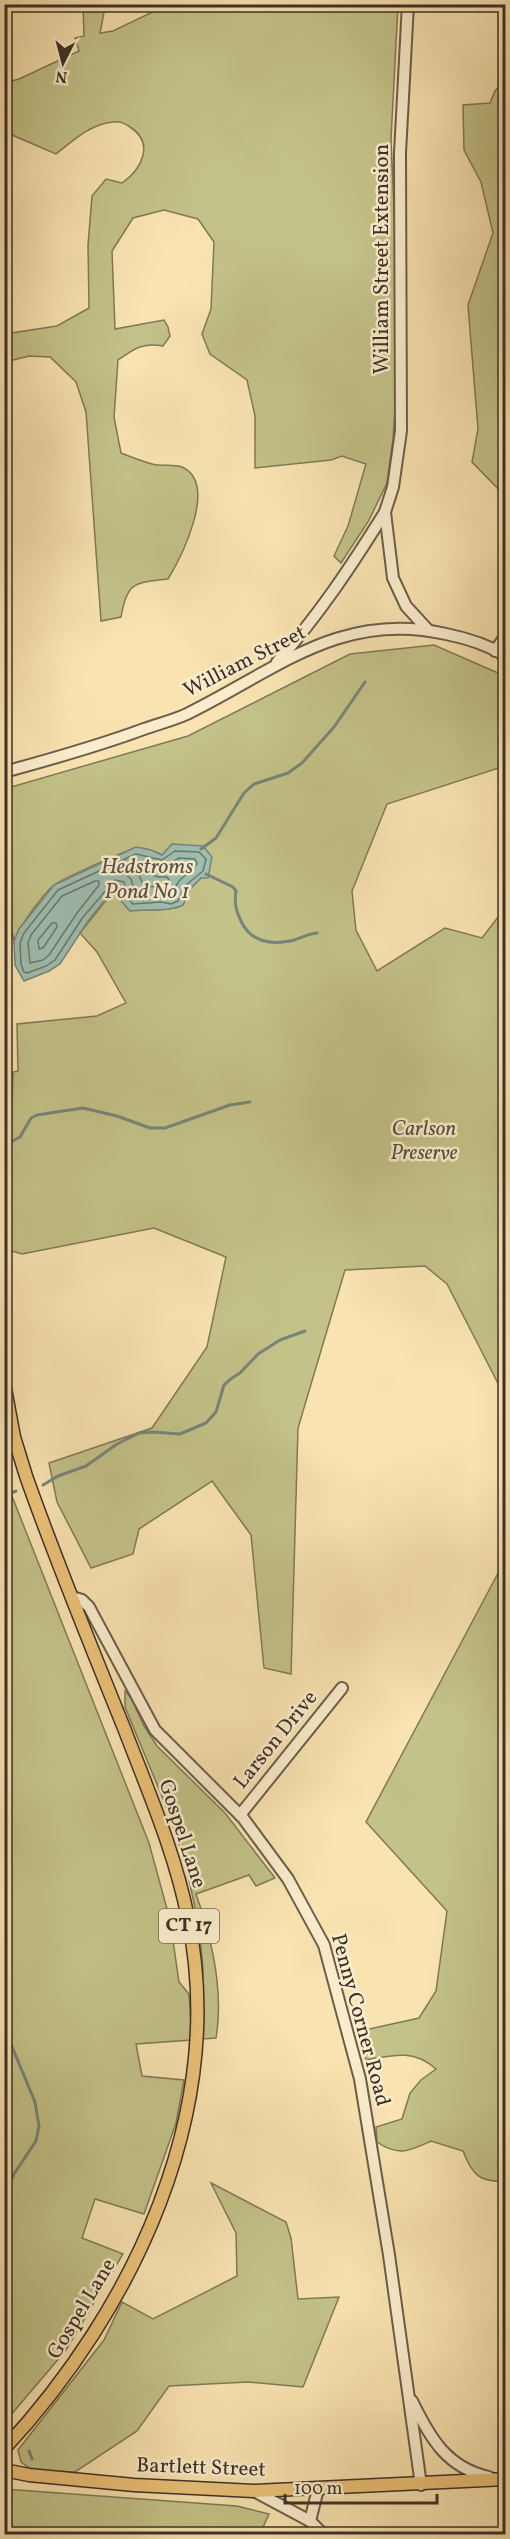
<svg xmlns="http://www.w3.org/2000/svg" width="510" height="2539" viewBox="0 0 510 2539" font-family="Vollkorn,serif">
  <rect width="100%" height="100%" fill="#f9e4b1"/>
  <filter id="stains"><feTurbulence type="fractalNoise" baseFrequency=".00333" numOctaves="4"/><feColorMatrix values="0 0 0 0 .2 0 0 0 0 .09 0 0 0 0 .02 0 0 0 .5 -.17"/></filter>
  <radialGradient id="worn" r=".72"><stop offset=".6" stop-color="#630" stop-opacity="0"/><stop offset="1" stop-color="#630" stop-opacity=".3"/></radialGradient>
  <g fill="#c3c288" stroke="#807958" stroke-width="1.5">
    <path d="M83,5H108L104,12L100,33L113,31L167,5H398L391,139L396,252L397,379L393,439L387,483L368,522L341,563L334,556L348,526L366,464L342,456L331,460L255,468V416L247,380L210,354L202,334L211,309L214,242L198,219L164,210L133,218L112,251L115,329C132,326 147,323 164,320L168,327L170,336L163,346C143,342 134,349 118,360L114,417L121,453C131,457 141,461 152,464C161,467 176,463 184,468C217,486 182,556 168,579C135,583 127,581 121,617L101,621L86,412L76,382L50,357L29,356L5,362V334L57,326L89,308L88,245L92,196L106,179L122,183C142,169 155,143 130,127C124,123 120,121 113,122C90,124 73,141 56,154L12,135L5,128V83L19,79L79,51L75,38L84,36Z"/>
    <path d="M505,79V496L472,462L478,429L468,305L493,233L481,182L464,150L463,105L490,103L495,91Z"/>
    <path d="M434,645L505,676V766L387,804L352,891L356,930L377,971L445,928L482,938L505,908V1397L447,1284L425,1266L345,1270L298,1428L291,1674L264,1668L251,1535L212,1481L139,1529L133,1554L91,1568L57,1502L49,1463L152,1428L207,1347L226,1257L154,1228L22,1254L8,1250L13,1072L18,1071L17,1024L97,1016L126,1003L97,952L80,933L119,884L122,902L130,911C148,909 168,912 183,905L190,889L201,878C182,867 162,850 139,848C131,847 63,879 54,885C43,894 19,927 14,941L5,897L4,789L188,736L350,654Z"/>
    <path d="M4,1476L149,1843L170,1920L179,1982L189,1994L192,2040L136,2044L142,2076L184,2080L176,2123L144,2214L95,2199L82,2238L123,2254L66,2350L5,2422Z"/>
    <path d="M505,1560L506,2181C479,2183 472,2174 463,2151L431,2141C409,2151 399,2157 377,2142L376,2127L402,2119L410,2093L421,2080L436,2069C414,2049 393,2055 366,2060L360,2031L419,2018L436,1991L447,1911L366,1822Z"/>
    <path d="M125,1691L131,1698L144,1726L157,1746L225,1813L275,1878L256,1886L249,1875L196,1894C212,1939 224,1990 216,2038L202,2039L203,1969L199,1926L189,1880L173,1823L125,1707Z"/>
    <path d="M211,2183L286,2222L291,2238L298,2299L339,2297L303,2387L248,2382L169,2386L137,2431L75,2472L32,2470L21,2462L18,2450L104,2340L122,2302L153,2319L237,2276L236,2233Z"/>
    <path d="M4,2489L237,2506L269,2514L260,2534H5Z"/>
  </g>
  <path fill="#9ebeb0" stroke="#77857a" stroke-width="1.5" d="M172,844L203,846L212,857L208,878H201L190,889L183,905C168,912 148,909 130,911L122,902L118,884L88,921L60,964L49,971L24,981L15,965L14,941L19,929L54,885L136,847L151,850L162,855Z"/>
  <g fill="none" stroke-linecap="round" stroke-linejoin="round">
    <g stroke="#6d776c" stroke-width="1.5">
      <path d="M175,851L199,852L206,859L203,871L186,885L178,901L171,904L161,902L133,904L128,899L124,882L115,880L83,917L55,960L46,966L27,973L24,972L21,964L20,943L24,933L58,890L136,854L162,860Z"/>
      <path d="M179,858L195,859L197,864L179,881L170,896H136L131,879L122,871L124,868L138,862L165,867Z"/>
      <path d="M142,871L158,877H167L169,880L166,886L144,887L139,875Z"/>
      <path d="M95,881H99V885L77,913L49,955L43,960L30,963L28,943L31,935L62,896Z"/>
      <path d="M52,923H56L57,927L43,948L39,949L38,940Z"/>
    </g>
    <g stroke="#77857a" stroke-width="3">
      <path d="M201,849L216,838L244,793L254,784L288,773L302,763L334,727L365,682"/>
      <path d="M206,874L233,887L236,891C234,904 236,911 242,923C251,941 270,945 290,941C300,939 306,934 317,933"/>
      <path d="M9,1143L20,1137L31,1118L37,1115L83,1108L117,1116L150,1128H165L230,1105L250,1102"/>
      <path d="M43,1485L58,1476L86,1466L117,1444L139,1433L153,1432L180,1434L206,1423L216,1412L224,1385L232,1378L240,1373L258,1354L280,1340L305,1331"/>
      <path d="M4,1496L16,1491"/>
      <path d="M4,1997L8,2037L35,2102L39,2126L36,2141L14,2174L4,2196"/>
      <path d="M29,2451L32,2459"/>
    </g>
    <defs>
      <g id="minor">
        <path d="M408,4L400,153L401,431L393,487L385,512L393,578L406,606L428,630"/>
        <path d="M495,651L506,635"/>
        <path d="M277,662C319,615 352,565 385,512"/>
        <path d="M4,772C52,759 98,746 144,729C158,724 174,720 187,714C275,671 340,610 446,634C466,638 488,645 506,656"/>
        <path d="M72,1597L82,1600L89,1607L155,1730L243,1818L288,1879L324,1945L360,2079L389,2255L421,2485"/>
        <path d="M240,1815L342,1688"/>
        <path d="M412,2401C430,2438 447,2468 489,2477"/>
        <path d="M254,2491L310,2521L323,2534"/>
        <path d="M310,2521L318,2489"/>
      </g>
      <g id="major">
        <path d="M4,1383L14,1437L26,1476C56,1561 90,1644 124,1728C148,1791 175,1852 188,1918C228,2112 133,2310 4,2449"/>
        <path d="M4,2470L29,2475L134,2485L254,2491L506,2479"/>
      </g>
    </defs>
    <use href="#minor" stroke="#6b5d4b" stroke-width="14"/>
    <use href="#major" stroke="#3c3029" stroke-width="15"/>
    <use href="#minor" stroke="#fbedcc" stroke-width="10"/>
    <use href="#major" stroke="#ecc278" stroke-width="12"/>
  </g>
  <g text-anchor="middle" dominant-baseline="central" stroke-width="5" stroke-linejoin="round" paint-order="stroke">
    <rect fill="#fbedcc" stroke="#75695a" stroke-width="1.5" x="159" y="1909" width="60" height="34" rx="4.5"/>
    <g font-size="20" font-weight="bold" fill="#3c3029">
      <text x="189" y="1926">CT 17</text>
    </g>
    <g font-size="21" fill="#3c3029" stroke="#fbedcc">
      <text transform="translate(382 259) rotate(-90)">William Street Extension</text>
      <text transform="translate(245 662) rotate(-27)">William Street</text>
      <text transform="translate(276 1740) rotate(-51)">Larson Drive</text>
      <text transform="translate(182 1834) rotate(72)">Gospel Lane</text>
      <text transform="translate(360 2020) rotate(75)">Penny Corner Road</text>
      <text transform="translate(82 2309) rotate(-59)">Gospel Lane</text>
      <text transform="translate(201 2468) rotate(2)">Bartlett Street</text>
    </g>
    <g font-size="21" font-style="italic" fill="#574d3c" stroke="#fbedcc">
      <text x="424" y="1129">Carlson<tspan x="424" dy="24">Preserve</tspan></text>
    </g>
    <g font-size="22" font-style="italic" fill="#54544b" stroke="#fbedcc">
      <text x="147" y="867">Hedstroms<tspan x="147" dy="25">Pond No 1</tspan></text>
    </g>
  </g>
  <rect width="510" height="2539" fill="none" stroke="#f9e4b1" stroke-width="24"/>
  <rect x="6" y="6" width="498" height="2527" fill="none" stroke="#3c3029" stroke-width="3"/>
  <rect x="12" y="12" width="486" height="2515" fill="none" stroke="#3c3029" stroke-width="1.5"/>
  <g transform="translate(63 63) rotate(186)" stroke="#fbedcc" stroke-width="4.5" paint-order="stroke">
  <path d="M0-4.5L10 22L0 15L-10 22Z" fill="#3c3029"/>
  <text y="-9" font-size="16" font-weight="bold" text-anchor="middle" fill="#3c3029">N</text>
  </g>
  <path d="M285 2494v9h152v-9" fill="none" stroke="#3c3029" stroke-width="3"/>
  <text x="294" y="2494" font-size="18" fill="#3c3029" stroke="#fbedcc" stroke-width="4.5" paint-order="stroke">100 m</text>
  <rect width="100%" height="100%" filter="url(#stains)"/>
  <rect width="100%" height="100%" fill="url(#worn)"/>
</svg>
